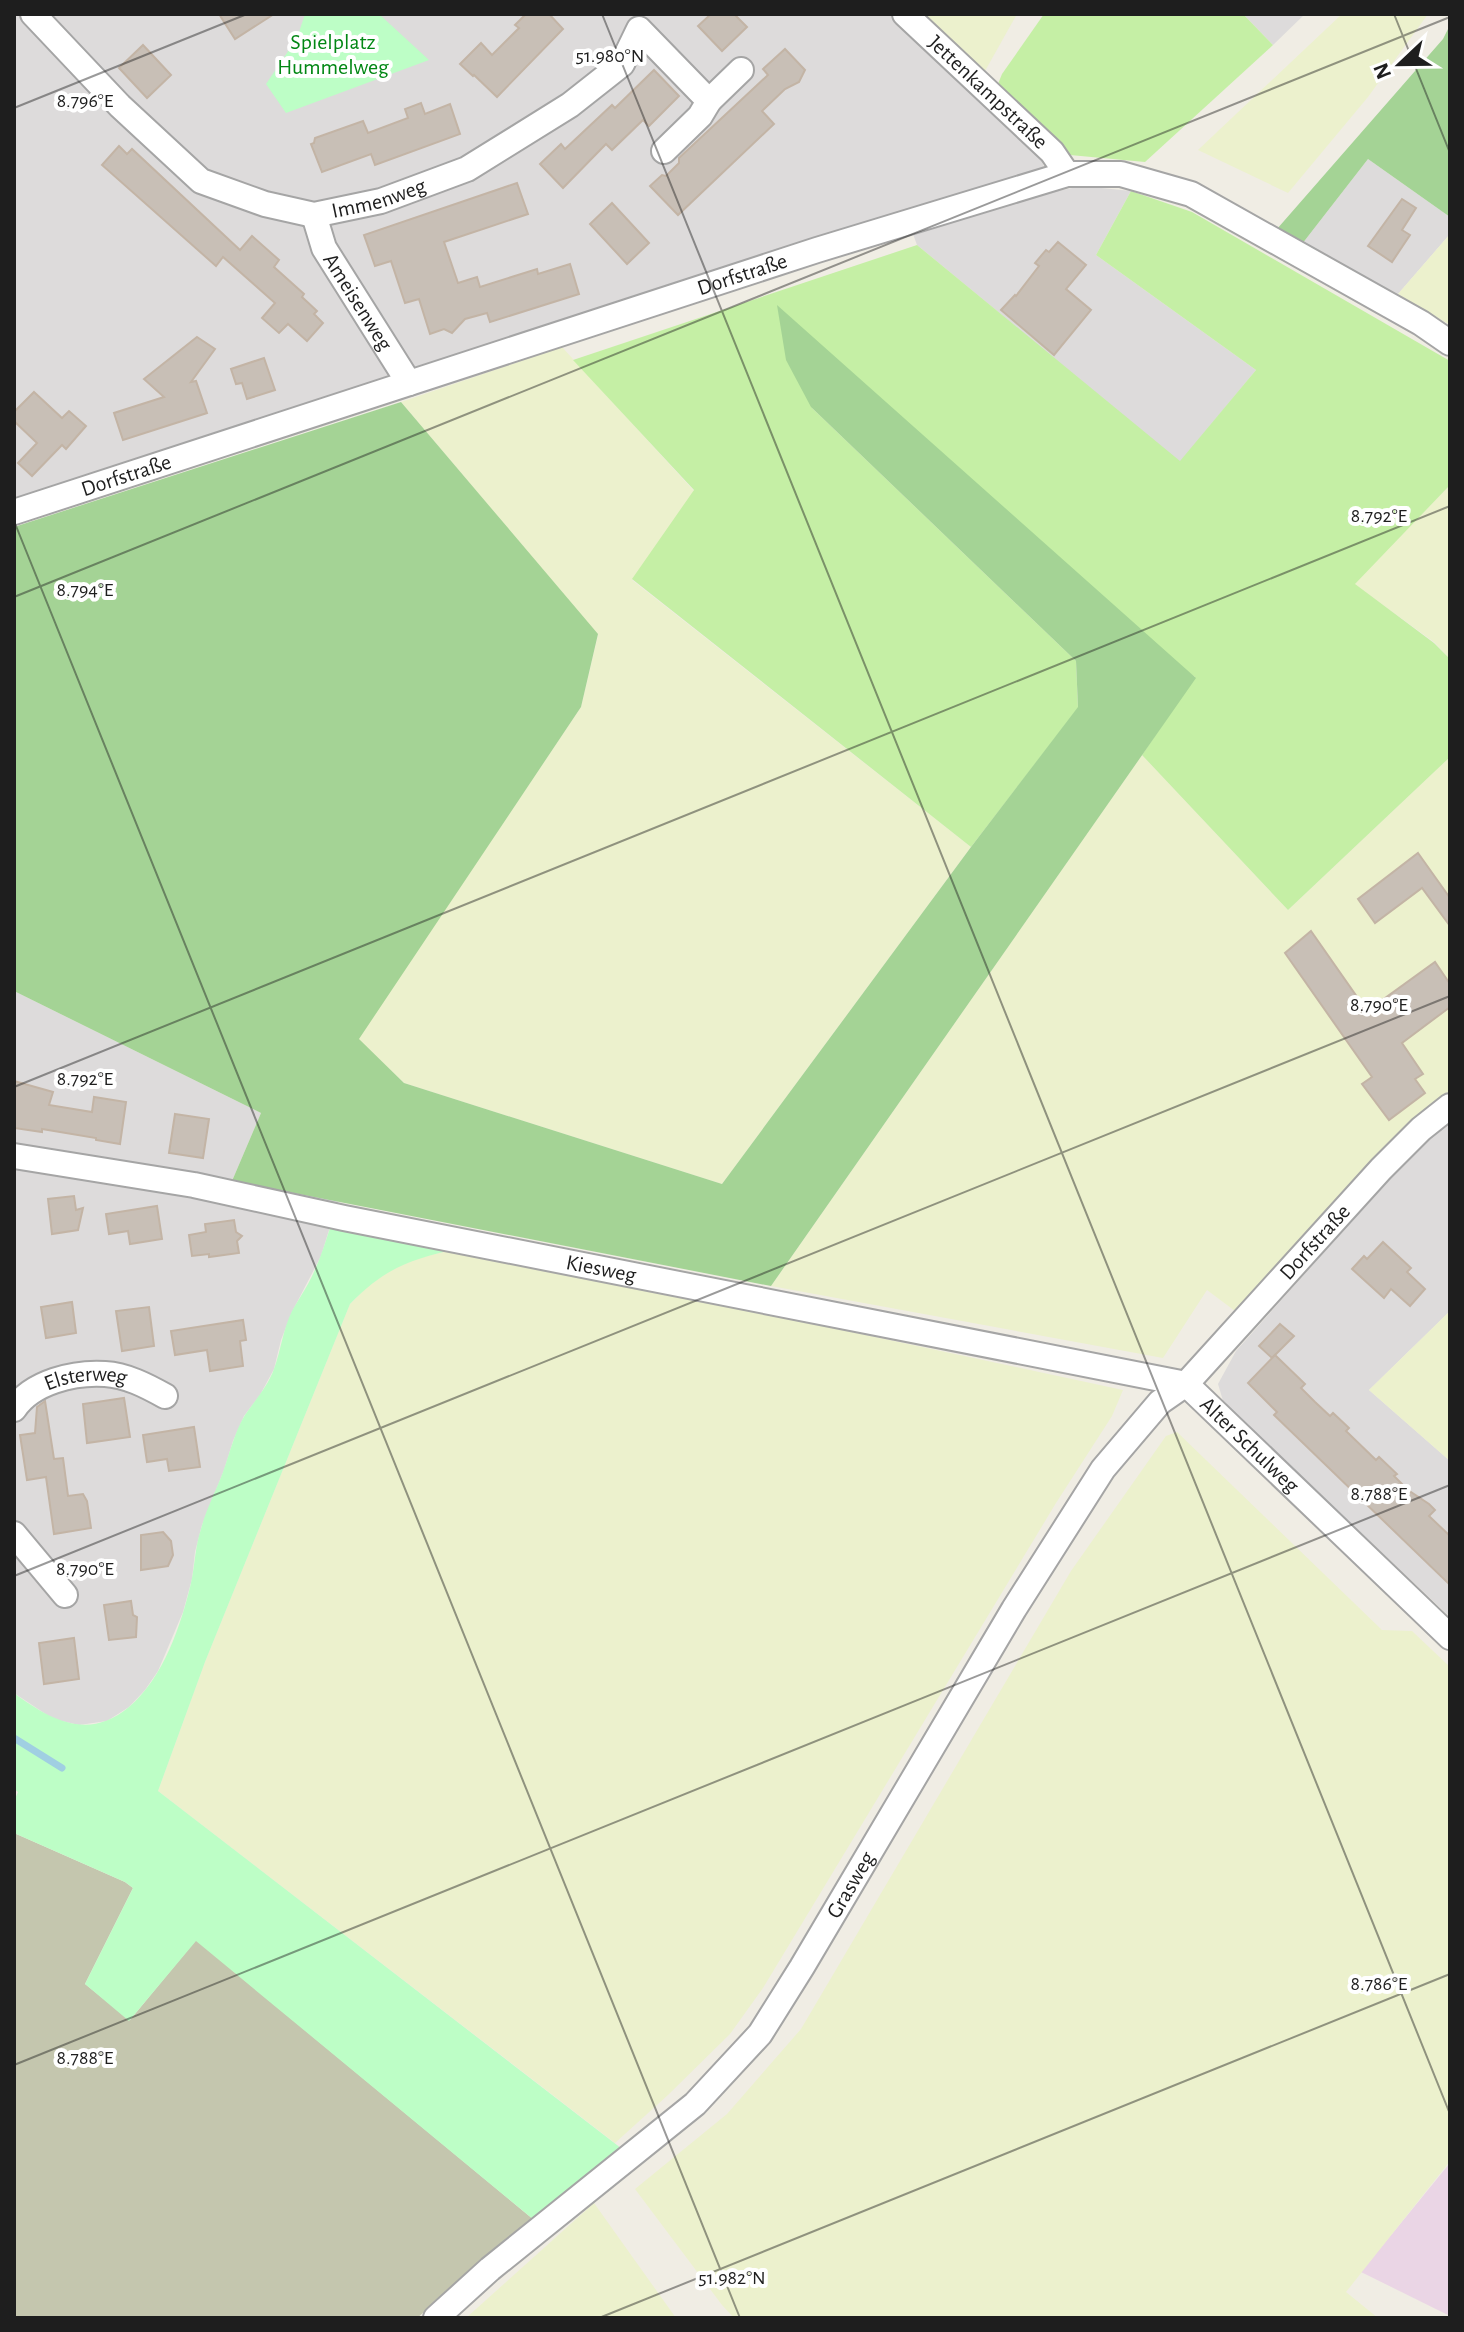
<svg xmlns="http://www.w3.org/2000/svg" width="1464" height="2332" viewBox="0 0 1464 2332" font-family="'Alegreya Sans',sans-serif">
  <rect width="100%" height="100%" fill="#f0ede4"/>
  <g fill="#dddbdb">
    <path d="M14,14H892L1037,147L1044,167L14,500Z"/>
    <path d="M1243,14H1305L1273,45Z"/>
    <path d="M1368,159L1450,217V234L1398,294L1302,244Z"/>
    <path d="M1082,186L1131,191L1096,255L1256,370L1180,462L917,245L913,234L1019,199Z"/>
    <path d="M14,991L261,1113L232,1181L338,1201L321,1256L292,1312L281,1340L274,1369L260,1395L244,1416L233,1441L224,1470L202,1525L195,1552L192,1579L183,1612L158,1671L145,1690L129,1707L107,1721L79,1725L53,1719L14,1693Z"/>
    <path d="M1450,1121V1311L1369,1390L1450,1461V1617L1224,1404L1218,1384L1236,1351L1405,1161Z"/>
  </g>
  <path fill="#ead5e5" d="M1450,2163V2316L1361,2272Z"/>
  <path fill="#c4c6ae" d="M14,1833L125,1882L133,1888L85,1984L130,2020L196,1940L534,2220L417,2318H14Z"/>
  <g fill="#ecf1cd">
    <path d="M923,14H1017L985,71Z"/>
    <path d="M1342,14H1428L1368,97L1288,193L1198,150Z"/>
    <path d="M1450,234V325L1398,294Z"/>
    <path d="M562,347L694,491L632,580L971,847L722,1184L404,1083L358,1039L581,707L598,635L401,402Z"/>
    <path d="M1450,485V659L1434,642L1354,584Z"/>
    <path d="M1142,755L1288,910L1450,757V1090L1413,1123L1235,1311L1207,1290L1163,1358L771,1286Z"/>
    <path d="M459,1248L1123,1390L1112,1416L1056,1503L763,1988L730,2034L668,2095L615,2143L158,1791L205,1662L350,1304L368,1286L389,1271L414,1259Z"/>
    <path d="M1450,1311V1461L1369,1390Z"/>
    <path d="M1177,1432L1382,1630L1412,1631L1450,1667V2161L1346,2292L1378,2318H734L722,2305L635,2189L727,2114L801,2029L1071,1571L1166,1436Z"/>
    <path d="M594,2203L676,2318H466Z"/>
  </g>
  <g fill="#c5efa5">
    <path d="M1044,14H1243L1273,45L1145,162L1070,155L996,89L1002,74Z"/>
    <path d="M1131,191L1192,212L1450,361V485L1355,584L1434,643L1450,659V757L1288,910L1142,755L1195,677L811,407L1076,661L1078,708L971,847L632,579L694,490L573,360L917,245L1180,461L1256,370L1096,255Z"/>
  </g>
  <g fill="#a4d395">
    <path d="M1450,25V217L1368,159L1302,244L1277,229L1443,39Z"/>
    <path d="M777,305L1196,678L771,1286L232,1181L261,1113L14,991V527L401,402L598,634L581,707L359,1039L404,1083L722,1184L971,847L1078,707L1076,661L811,407L786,360Z"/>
  </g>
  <g fill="#bdfec6">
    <path d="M305,14H379L429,60L286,113L266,84L297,38Z"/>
    <path d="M332,1222L459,1248C410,1260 386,1267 350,1304L205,1662L158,1791L626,2152L534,2220L196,1941L129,2021L85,1984L133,1888L125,1882L14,1833V1801L18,1792L14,1789V1693C50,1720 89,1741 129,1707C164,1677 181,1625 191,1583C195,1565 195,1547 201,1529C206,1509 216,1491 223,1472C230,1453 234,1433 245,1415C255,1400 268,1386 274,1369C281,1350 283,1329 292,1311C297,1302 303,1293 308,1284C319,1264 325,1243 332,1222Z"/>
  </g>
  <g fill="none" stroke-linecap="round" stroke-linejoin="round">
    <path stroke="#a0cfe2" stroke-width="7" d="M14,1738L62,1768"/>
  </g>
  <g fill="#c8bfb6" stroke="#c3b4a5" stroke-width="2">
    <path d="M219,14H274L235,39Z"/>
    <path d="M526,14H549L563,29L497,97L474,75L473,76L460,64L481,43L492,55L519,28L515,25Z"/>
    <path d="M711,14H734L747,27L722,51L698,26Z"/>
    <path d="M143,45L171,75L147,98L119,68Z"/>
    <path d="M785,49L805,70L799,82L785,89L762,111L774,124L678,215L650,186L662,175L666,176L679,163V158L768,75L763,69Z"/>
    <path d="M654,70L679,96L649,126L643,120L612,150L606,144L563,188L540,164L561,144L565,149L612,105L615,108Z"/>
    <path d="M421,103L425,114L450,104L460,134L375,165L371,154L322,172L311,144L314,143L315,138L363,121L368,133L408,118L405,109Z"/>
    <path d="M119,146L127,154L132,149L240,250L252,236L279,260L274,267L304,294L302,297L317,311L314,314L323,323L307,341L288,324L279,333L262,318L275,303L223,257L216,266L102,165Z"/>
    <path d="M517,183L528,214L444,242L458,283L477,277L480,287L537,269L538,274L570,264L579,294L490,322L487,313L465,319L452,333L444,329L430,334L419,299L405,303L391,261L375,266L364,235Z"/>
    <path d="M1402,199L1416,208L1402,230L1410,235L1392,262L1368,246Z"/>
    <path d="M612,203L649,243L627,264L590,224Z"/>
    <path d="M1058,242L1086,265L1066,289L1091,310L1054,355L1001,310L1015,295L1016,296L1039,266L1035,263L1046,250L1049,252Z"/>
    <path d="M197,337L215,349L191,382L196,381L207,413L123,440L114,413L164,397L144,379Z"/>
    <path d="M264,358L275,390L247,399L242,383L236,384L231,369Z"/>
    <path d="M34,392L62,418L69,411L86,426L66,449L62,445L32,476L18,463L37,443L14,421V412Z"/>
    <path d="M1418,853L1450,898V926L1422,888L1375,923L1358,899Z"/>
    <path d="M1311,931L1367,1011L1435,962L1450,984V1007L1402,1043L1423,1074L1415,1079L1425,1093L1389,1120L1362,1084L1372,1077L1285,953Z"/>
    <path d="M14,1081L53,1092L49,1105L92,1112L94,1097L126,1102L120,1144L96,1140V1138L42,1129V1132L14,1128Z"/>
    <path d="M175,1114L209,1119L203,1158L169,1153Z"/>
    <path d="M74,1196L76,1210L83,1208L78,1230L52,1234L48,1199Z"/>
    <path d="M157,1206L162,1239L130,1244L128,1231L109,1234L106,1214Z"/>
    <path d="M234,1220L236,1232L242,1236L237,1241L239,1253L209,1257V1254L192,1256L189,1235L206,1232L205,1224Z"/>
    <path d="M1383,1242L1411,1268L1407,1272L1425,1289L1410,1306L1391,1289L1384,1298L1352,1269L1364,1256L1367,1259Z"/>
    <path d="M72,1302L76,1333L46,1338L41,1307Z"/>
    <path d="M149,1307L154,1346L122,1351L116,1311Z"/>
    <path d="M243,1320L246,1340L240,1341L243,1366L210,1371L207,1350L175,1355L171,1331Z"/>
    <path d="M1280,1324L1294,1336L1272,1358L1259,1346Z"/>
    <path d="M1275,1355L1305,1384L1301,1388L1315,1402L1330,1416L1333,1413L1349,1428L1346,1431L1376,1460L1379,1457L1397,1474L1394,1476L1408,1490L1429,1504L1435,1510L1429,1516L1450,1536V1585L1274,1415L1277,1412L1248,1383Z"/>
    <path d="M124,1398L130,1437L87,1443L83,1404Z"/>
    <path d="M45,1401L54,1459L63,1458L68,1496L83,1494L87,1501L91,1528L54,1534L46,1477L27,1480L20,1435L35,1433L37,1407Z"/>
    <path d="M194,1427L200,1467L169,1471L167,1459L147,1462L143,1435Z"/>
    <path d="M163,1532L171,1541L173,1555L168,1566L141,1570V1535Z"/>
    <path d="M131,1601L133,1615L137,1617L136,1637L109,1640L104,1605Z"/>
    <path d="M74,1638L79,1679L44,1684L39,1643Z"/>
  </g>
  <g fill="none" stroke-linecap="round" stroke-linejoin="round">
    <defs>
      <g id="minor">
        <path id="s1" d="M33,14L120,106L201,181L265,204L314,215L381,201L467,169L570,105L622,64L639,29L709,101"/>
        <path id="s2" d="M905,14L1052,152L1067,174"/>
        <path d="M664,151L700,116L709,101L741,70"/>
        <path id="s3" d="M314,215L324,248L409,383"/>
        <path id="s4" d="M14,512L817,250L1067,174H1121L1191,194L1421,323L1450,343"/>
        <path id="s5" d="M14,1156L194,1185L344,1218L1186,1384"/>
        <path id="s6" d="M1186,1384L1450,1637"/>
        <path id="s7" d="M14,1409C32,1382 74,1372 105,1374C126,1375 147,1386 165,1396"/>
        <path d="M14,1534L65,1595"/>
        <path id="s8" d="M436,2318L490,2269L695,2104L760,2034L802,1967L1014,1609L1103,1469L1160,1402L1186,1384L1381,1169L1421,1129L1450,1106"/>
      </g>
    </defs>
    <use href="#minor" stroke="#a5a5a5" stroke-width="28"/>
    <use href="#minor" stroke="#fff" stroke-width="24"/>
  </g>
  <path fill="none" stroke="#1e1e1e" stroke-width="2" stroke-opacity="0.45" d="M602,14L1450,2114M1394,14L1450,153M14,108L247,14M14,521L740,2318M14,597L1450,17M14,1087L1450,506M14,1576L1450,996M14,2065L1450,1485M599,2318L1450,1974"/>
  <g text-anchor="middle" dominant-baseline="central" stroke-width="8" stroke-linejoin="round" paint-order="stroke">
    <g font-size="22" fill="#028714" stroke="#fff">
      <text x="333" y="42">Spielplatz<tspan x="333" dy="25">Hummelweg</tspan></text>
    </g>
    <g font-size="22" fill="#1e1e1e" stroke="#fff">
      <text stroke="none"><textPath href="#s2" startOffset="114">Jettenkampstraße</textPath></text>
      <text stroke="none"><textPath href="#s1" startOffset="422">Immenweg</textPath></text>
      <text stroke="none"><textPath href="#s4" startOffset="766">Dorfstraße</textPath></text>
      <text stroke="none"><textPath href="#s3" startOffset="98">Ameisenweg</textPath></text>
      <text stroke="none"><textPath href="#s4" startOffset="118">Dorfstraße</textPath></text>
      <text stroke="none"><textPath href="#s8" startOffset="1404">Dorfstraße</textPath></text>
      <text stroke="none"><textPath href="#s5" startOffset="598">Kiesweg</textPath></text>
      <text stroke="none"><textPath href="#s7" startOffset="82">Elsterweg</textPath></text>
      <text stroke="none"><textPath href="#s6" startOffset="88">Alter Schulweg</textPath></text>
      <text stroke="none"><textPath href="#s8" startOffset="606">Grasweg</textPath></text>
    </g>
  </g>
  <g font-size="20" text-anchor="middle" fill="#1e1e1e" stroke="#fff" stroke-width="8" stroke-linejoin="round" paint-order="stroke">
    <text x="610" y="62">51.980°N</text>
    <text x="85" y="107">8.796°E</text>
    <text x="1379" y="522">8.792°E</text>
    <text x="85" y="596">8.794°E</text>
    <text x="1379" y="1011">8.790°E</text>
    <text x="85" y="1085">8.792°E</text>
    <text x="1379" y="1500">8.788°E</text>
    <text x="85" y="1575">8.790°E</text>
    <text x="1379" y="1990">8.786°E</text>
    <text x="85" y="2064">8.788°E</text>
    <text x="732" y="2284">51.982°N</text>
  </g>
  <rect width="1464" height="2332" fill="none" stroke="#1e1e1e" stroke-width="32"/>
  <g transform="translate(1400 64) rotate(248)" stroke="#ffffff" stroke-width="6" paint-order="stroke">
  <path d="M0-6L14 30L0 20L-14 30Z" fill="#1e1e1e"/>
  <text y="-12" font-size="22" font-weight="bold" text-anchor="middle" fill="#1e1e1e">N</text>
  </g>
</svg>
